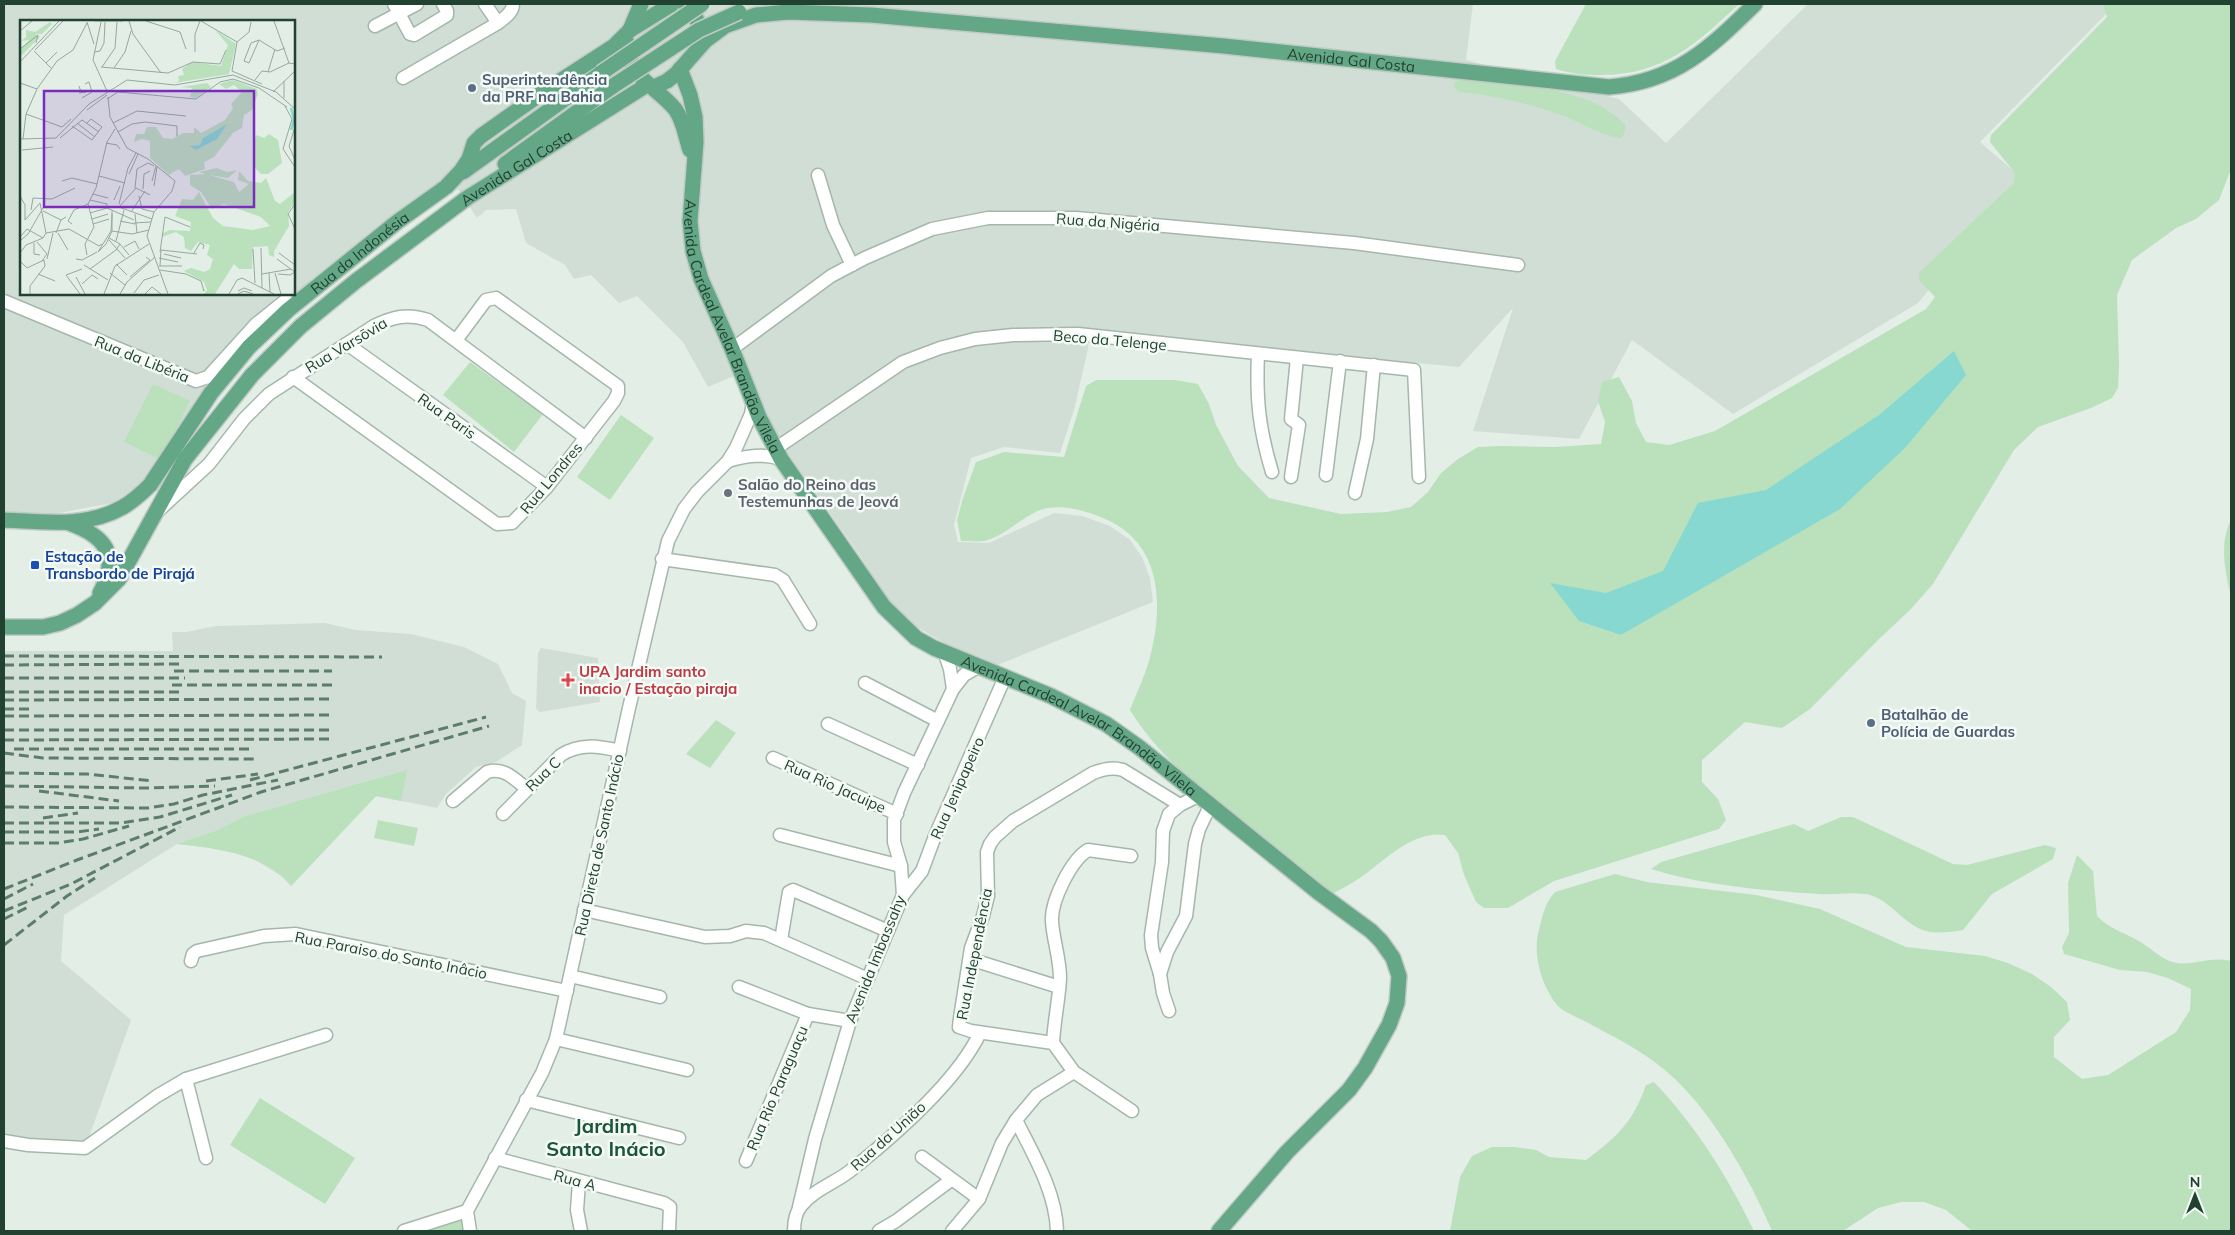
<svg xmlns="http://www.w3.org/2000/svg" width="2235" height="1235" viewBox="0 0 2235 1235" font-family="Mulish,sans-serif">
  <rect width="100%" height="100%" fill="#e3eee7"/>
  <g fill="#d1ded5" fill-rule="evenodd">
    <path d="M4,4H1473L1466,60L1619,99L1666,143L1808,4H2116L1980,142L2022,178L1918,303L1733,414L1632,340L1579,439L1473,431L1513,308L1459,367L1089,331L1088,349L1074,410L1060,453L1004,447L971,458L954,525L958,542L989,543L1054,513L1082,516L1110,526L1130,540L1142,557L1150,578L1153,602L995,666L973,659L908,622L895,612L861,557L779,440L748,370L708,387L683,342L637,296L619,303L591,275L574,279L565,265L526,243L516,209L486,210L477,218L458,189L364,246L311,284L200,395L164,459L138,486L112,503L49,515L4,513ZM21,21H294V294H21Z"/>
    <path d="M325,623L355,630L411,634L464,647L498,664L512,693L526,701L522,745L496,762L476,767L446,794L437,808L376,796L291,886L286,879L249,856L205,847L177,844L64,915L61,961L131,1020L88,1140H23L4,1137V651H173L172,632H186L216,626Z"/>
    <path d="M541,648L598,658L600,702L540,712L536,709L538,653Z"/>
  </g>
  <g fill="#bae1bc">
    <path d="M1586,4H1739C1696,44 1664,75 1601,75C1585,75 1571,74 1556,69L1555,61Z"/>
    <path d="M2103,4H2231V169L2219,200L2196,219L2176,228L2132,260L2117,295L2119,365L2118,388L2112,398L2091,408L2038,427L2014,450L1933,584L1911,609L1878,640L1810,709L1782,728L1745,722L1702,760V782L1718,799L1726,820L1719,829L1554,881L1508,908H1484L1476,902L1464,875L1458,853L1445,835C1413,830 1384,861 1360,878C1351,884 1341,889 1332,894C1303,871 1275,848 1246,825C1203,792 1159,757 1130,710C1136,694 1144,678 1149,661C1164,607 1163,542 1103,518C1086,511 1067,505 1048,508C1025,512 1007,536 984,541C977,542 968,541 961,541L957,520L963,498L976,462L1004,452L1064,457L1086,386L1096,380H1175L1198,384L1209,404L1216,425L1238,466L1269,498L1341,514L1387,512L1411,507L1428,492L1441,473L1458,459L1478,447L1502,446L1555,447L1601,444L1605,422L1598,401L1602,382L1619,377L1632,401L1636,423L1646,442L1669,445L1715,431L1926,309L1935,297L1919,280V273L2014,183L2015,173L1990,142L1991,135L2107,17Z"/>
    <path d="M1461,80C1512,85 1591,85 1626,126L1624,134L1621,138C1600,135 1583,124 1564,116C1531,104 1494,95 1459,92L1454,87L1455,82Z"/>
    <path d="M470,362L543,414L514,452L443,395Z"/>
    <path d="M153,384L190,401L161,460L124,442Z"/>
    <path d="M621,415L654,438L610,500L577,477Z"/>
    <path d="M2231,520V596C2225,573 2219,542 2231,520Z"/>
    <path d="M716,720L736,733L710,768L686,754Z"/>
    <path d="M407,770L401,801L376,796L291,886C266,854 215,848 177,844L216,831L243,817Z"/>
    <path d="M1841,817H1853L1953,864L1967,865L2045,845L2056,848L2053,859L1992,894L1963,930C1952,932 1938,934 1926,931C1903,925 1889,897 1865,894C1850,892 1834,895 1819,894C1767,891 1700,885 1651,869L1661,862L1794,824L1808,831Z"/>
    <path d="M378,820L418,828L414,846L374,838Z"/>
    <path d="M2077,855L2093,871L2097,916C2110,929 2121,931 2137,940C2151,947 2160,960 2177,963C2193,966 2210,956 2231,961V1231H1972L1946,1210L1924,1202H1901L1878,1208L1843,1231H1772C1751,1181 1715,1117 1675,1079C1650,1055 1620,1040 1590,1024C1580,1018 1564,1013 1557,1005C1542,987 1533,956 1538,934C1542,918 1544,904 1555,892L1615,874L1647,882L1756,895L1820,909L1906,947L1985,956L2008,963L2032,974L2051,987L2067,1002L2070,1020L2054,1037V1057L2082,1079L2108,1075L2176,1032L2190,1010L2191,989L2168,978L2147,972L2120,970L2064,954L2062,947L2069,933L2068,883Z"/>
    <path d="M1654,1082C1696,1126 1728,1177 1754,1231H1450L1460,1177L1472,1156L1492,1147H1514L1536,1150L1549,1157L1586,1160C1617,1137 1633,1122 1646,1085Z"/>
    <path d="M260,1098L355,1158L325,1204L230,1145Z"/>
    <path d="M471,1212L476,1231H413Z"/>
  </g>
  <path fill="#87d8d1" d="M1954,351L1966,375L1905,448L1840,509L1621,635L1579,621L1550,583L1606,593L1663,571L1698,503L1766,490L1879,415Z"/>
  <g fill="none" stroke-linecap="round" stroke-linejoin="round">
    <defs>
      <g id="minor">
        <path d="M394,4L410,34L414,35L447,15V11L443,4"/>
        <path d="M485,4L498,23"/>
        <path d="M375,26L417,4"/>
        <path d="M403,78L498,23C504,18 513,13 513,4"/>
        <path d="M818,175L833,225L852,265"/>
        <path d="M4,301L196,381L208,377L256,324L286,300"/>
        <path d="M347,344L547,487"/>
        <path d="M732,349L831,276L865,258L932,229L988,218H1076L1354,243L1518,265"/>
        <path d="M1258,354C1256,399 1259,429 1272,472"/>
        <path d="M293,377L497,524L512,523L547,487L614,401L618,393V386L496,298L486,300L457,339"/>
        <path d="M775,449L903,362L940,348L975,339L1013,335L1078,334L1414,370L1419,477"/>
        <path d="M728,461C746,456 763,453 781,459"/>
        <path d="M1326,475L1340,361"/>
        <path d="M1291,477L1299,425L1291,419L1297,358"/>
        <path d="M1355,493L1367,439L1374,365"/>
        <path d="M157,512L209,464L244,419L269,394L374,326C393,317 407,313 428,320L586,438"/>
        <path d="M662,559L775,575L783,580L810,624"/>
        <path d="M945,654L950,669L953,689"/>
        <path d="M865,683L938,721"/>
        <path d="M828,724L918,765"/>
        <path d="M773,758L897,814"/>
        <path d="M453,801L487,772C505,767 514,779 527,789"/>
        <path d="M503,814L561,755C580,743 598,746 620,751"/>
        <path d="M780,835L901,866"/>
        <path d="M903,895L922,871L935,836L1005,677"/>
        <path d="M584,910L705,937L730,936L746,931L764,933L868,979"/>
        <path d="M781,940L789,892L793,890L888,931"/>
        <path d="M970,959L1059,987"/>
        <path d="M191,961L193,954L197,951L264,936L296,934L567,991"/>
        <path d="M1160,974L1152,948L1151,935L1162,862L1163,831L1169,814L1180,805L1198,796"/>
        <path d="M570,976L660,997"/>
        <path d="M739,987L808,1014L850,1021"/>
        <path d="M1169,1011L1163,993L1160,974L1167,952L1186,916L1195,844L1199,829L1210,806"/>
        <path d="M556,1039L687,1070"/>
        <path d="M1053,1043C1054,1021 1059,1000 1060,978C1060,958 1053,940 1052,921C1051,901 1071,860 1088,850L1131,856"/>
        <path d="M186,1079L206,1158"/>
        <path d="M526,1100L679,1138"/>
        <path d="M1132,1111L1074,1072L1053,1043L971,1031L959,1027L960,1018L971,948L983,916L988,896L987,852L990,844L995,837L1013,821L1093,773C1104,769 1112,767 1123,770L1180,805"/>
        <path d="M1016,1120C1033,1154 1056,1192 1057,1231"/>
        <path d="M4,1141L28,1145L85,1148L157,1096L186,1079L326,1035"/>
        <path d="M922,1157L979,1199"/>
        <path d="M495,1158L664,1203L670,1207L669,1231"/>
        <path d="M746,1161L808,1014"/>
        <path d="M579,1182L577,1210L581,1231"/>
        <path d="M799,1207L815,1139L850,1021L903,895L901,866L894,842V820L904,793L953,689L964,675L978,667"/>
        <path d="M404,1231L467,1211"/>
        <path d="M470,1231L467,1211L542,1073L556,1039L629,708L668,541L684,509L697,492L728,461L736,448L751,414L753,402"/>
        <path d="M794,1231C794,1223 796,1212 801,1206C813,1190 835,1183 850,1171C894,1136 956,1083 980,1033"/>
        <path d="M879,1231L896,1221L951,1180"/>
        <path d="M952,1231L979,1199L1002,1143L1016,1120L1037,1095L1074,1072"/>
      </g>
      <g id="major">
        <path d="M685,4C695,15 703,26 699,41"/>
        <path d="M630,30L641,4"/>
        <path d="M627,43C626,76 657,87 675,109C684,121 685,136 690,150"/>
        <path id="s1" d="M680,69L690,95L695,117L696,142L690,221L693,251L701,279L732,349L759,417L781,459L884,607L916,638L934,648L1051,696L1106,724L1140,748L1318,892L1371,931L1381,941L1393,958L1399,976L1397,1003L1389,1025L1365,1068L1349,1090L1287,1152L1219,1231"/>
        <path id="s2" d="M654,87L667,81L676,74L705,41L725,26L756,15L788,12L871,15L1224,46L1609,87C1675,82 1710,48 1755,4"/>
        <path d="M505,164L613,86"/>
        <path d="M463,172L601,73"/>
        <path id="s3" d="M4,520C43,522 87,528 123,507C133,501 142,493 150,485L211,393L249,347L288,310L397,222L446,187L461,171L469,159L474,143L481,136L549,88L614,46L630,30L672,4"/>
        <path d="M69,523C105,536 121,555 100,593"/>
        <path id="s4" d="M4,627H43L60,623L77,615L95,603L119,579L185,459L252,375L301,326L356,281L467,198L647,85"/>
      </g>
    </defs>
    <use href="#minor" stroke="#a5b7ad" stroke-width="15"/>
    <use href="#major" stroke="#c1cac5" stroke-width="18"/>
    <use href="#minor" stroke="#fff" stroke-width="12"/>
    <use href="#major" stroke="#64a786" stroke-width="15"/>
    <g stroke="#5c7d6c" stroke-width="3" stroke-dasharray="10 5" stroke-linecap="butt">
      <path d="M4,656L382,657"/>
      <path d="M4,665L184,664"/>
      <path d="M174,671H332"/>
      <path d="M4,678H185"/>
      <path d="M172,685H332"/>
      <path d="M4,692H182"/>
      <path d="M4,700L333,699"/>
      <path d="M4,709H30"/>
      <path d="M4,716L333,715"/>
      <path d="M4,730H333"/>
      <path d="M4,740L333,739"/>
      <path d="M14,749H254"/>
      <path d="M4,753L43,758L254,759"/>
      <path d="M4,773L87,774L153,781"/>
      <path d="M250,780L486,717"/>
      <path d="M206,781L258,774"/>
      <path d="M4,786L145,788L215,786"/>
      <path d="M39,791L119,801"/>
      <path d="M4,807L148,808L174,804L203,795L278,780"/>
      <path d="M43,818L78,813"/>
      <path d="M4,823H120L160,817L232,795"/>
      <path d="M4,832H77L99,829"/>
      <path d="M4,843H58L83,839L129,826"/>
      <path d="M4,889L77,860L261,792L489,726"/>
      <path d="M4,899L33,884"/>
      <path d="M4,911L71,884L180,827"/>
      <path d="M4,919L28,907"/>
      <path d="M4,945L67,896L95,878"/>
    </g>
    <defs>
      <g id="major-bridge">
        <path d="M601,73L702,4"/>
        <path d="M613,86L699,30L739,12"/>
      </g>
    </defs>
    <use href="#major-bridge" stroke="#c1cac5" stroke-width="18" stroke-linecap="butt"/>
    <use href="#major-bridge" stroke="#64a786" stroke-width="15"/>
  </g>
  <g fill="#5c6f8a" stroke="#f4faf6" stroke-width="2">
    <circle cx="472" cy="88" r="5"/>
    <circle cx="1871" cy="723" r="5"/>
  </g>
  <circle fill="#6b7280" stroke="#f4faf6" stroke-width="2" cx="728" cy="493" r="5"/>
  <rect fill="#1a4fb4" stroke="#f4faf6" stroke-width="2" x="30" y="560" width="10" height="10" rx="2.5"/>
  <path fill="#e0444e" stroke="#f4faf6" stroke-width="2" d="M565.5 672.5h5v5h5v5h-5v5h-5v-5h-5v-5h5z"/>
  <g text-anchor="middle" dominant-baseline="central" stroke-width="5" stroke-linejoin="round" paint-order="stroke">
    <g font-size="15" fill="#214131" stroke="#f4faf6">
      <text stroke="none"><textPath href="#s2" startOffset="725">Avenida Gal Costa</textPath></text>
      <text stroke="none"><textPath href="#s4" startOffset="712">Avenida Gal Costa</textPath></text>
      <text transform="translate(1108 222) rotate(4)">Rua da Nigéria</text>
      <text stroke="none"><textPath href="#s3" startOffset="472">Rua da Indonésia</textPath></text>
      <text stroke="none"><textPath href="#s1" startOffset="268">Avenida Cardeal Avelar Brandão Vilela</textPath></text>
      <text transform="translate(1110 340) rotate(5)">Beco da Telenge</text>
      <text transform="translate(346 345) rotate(-31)">Rua Varsōvia</text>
      <text transform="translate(142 359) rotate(22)">Rua da Libéria</text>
      <text transform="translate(447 416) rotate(35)">Rua Paris</text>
      <text transform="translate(551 478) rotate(-50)">Rua Londres</text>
      <text stroke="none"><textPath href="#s1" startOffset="822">Avenida Cardeal Avelar Brandão Vilela</textPath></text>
      <text transform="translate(543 774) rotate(-44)">Rua C</text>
      <text transform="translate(835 786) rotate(24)">Rua Rio Jacuipe</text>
      <text transform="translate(957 788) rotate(-66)">Rua Jenipapeiro</text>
      <text transform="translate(599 845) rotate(-78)">Rua Direta de Santo Inácio</text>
      <text transform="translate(974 954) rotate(-79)">Rua Independência</text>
      <text transform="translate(391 955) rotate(11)">Rua Paraiso do Santo Inâcio</text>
      <text transform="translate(875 959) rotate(-68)">Avenida Imbassahy</text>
      <text transform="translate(777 1088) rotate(-67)">Rua Rio Paraguaçu</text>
      <text transform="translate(888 1136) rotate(-42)">Rua da União</text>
      <text transform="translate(575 1180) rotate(15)">Rua A</text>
    </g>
    <g font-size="15" font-weight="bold" fill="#4e5e75" stroke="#f4faf6" text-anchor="start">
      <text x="482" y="79">Superintendência<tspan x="482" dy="17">da PRF na Bahia</tspan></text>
      <text x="1881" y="714">Batalhão de<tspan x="1881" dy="17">Polícia de Guardas</tspan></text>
    </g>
    <g font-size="15" font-weight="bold" fill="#5b616d" stroke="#f4faf6" text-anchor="start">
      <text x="738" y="484">Salão do Reino das<tspan x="738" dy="17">Testemunhas de Jeová</tspan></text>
    </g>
    <g font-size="15" font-weight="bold" fill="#164399" stroke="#f4faf6" text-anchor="start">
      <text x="45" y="556">Estação de<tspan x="45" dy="17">Transbordo de Pirajá</tspan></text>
    </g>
    <g font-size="15" font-weight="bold" fill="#be3a42" stroke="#f4faf6" text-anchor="start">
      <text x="579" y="671">UPA Jardim santo<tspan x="579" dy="17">inacio / Estação piraja</tspan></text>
    </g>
    <g font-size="20" font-weight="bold" fill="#1b563a" stroke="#f4faf6">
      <text x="606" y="1125">Jardim<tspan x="606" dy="23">Santo Inácio</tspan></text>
    </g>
  </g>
  <g transform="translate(20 20)">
    <rect width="275" height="275" fill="#e3eee7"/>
    <path d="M30,2L32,4L22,14H15L20,17L0,37V30L9,20L1,21L6,17V10L15,12ZM195,10L216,24L209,54L154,63L159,61L158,56L164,55L162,49L172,42L201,46L208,25ZM213,60L237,69L238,74L232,90L224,95L222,108L213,113L194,137L184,142L185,149L165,156L159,149L149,155L130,138V121L122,119L114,122L116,114H124L127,107H136L143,118L152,119L163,113H174V107L181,113L205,100L213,88L211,84L222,72L214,65L206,69L199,64ZM187,63L191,67L176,78L170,77L172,68L161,67ZM249,114L258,120L262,143L248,154H241L234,147L233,120L237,115L244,118ZM197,148L207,152L217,150L208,158L189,155L214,162L219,172L229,164L218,160L219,151L228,161L241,163L246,158L255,181L260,184L275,172V182L268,192L269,206L254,231V237L249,235L248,226L233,227L232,249H219L214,244L195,274H184L187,270L184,262L164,251L171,248L184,252L190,249L193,239L187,235L190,225L178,222L171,231L165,228L164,217L156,212L142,217L143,213L150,210L170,211L171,202L155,196L162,179L173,180L179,172L193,198L203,206L233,210L250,206L241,197L204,184L192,189L181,172L170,165V155L185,154L179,152Z" fill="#bae1bc"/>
    <path d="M207,104L197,119L176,130L169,126L180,125L183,118Z" fill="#87d8d1"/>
    <path fill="none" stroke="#87d8d1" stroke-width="2.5" d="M271,88L274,99L271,110"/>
    <path fill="none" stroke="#95a99e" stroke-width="1" d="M75,1H103M109,1L113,14L141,53M126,1L160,12M181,1L217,22L212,51L242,64M254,1L269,43M67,2L74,24M81,2L73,40L87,71M0,11L12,1M160,12L166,29M239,20L257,31L265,28M217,22L229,12L231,2M0,29L18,15L16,23M15,30L43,1M14,31L31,48M74,32L80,31L84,23L85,2M175,32V14L180,1M224,41L229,43L239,20M224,41L231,23L239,20M0,42L39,1M26,43L37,32M81,47L148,53L173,42L200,44L206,30M82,47L95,28L97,2M94,48L105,32L111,11M248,52L255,29M235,60L242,51L250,52L269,43L275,44M264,61V78M0,63L17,69M59,66L61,72H66L59,73M253,72L275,51M88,77L90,97L107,128L128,139L155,161L152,171L134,192L127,216L148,274M62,78L72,72L69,62L65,64M87,79L98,72L176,79L200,62L213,59L239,68L267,87M265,86L272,99L263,129L275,147M67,90L87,75M6,94L42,107L51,99M57,103L75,117M93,103L117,91L166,96M52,106L72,120L82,107L71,99L67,103M275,107L269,126L275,140M98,112L112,104L125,102L157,106V116M40,118L62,100L79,112M0,119L36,118L69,84L107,60L155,65L213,55L256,72L275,89M3,119L6,94L17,69L37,41L53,30L67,3M86,123L97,125L100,129M2,130L33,127M109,154L118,134M79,156L105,163M42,161L52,158L77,164M132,161L136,146M134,166L137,147M115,168L117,149L128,143L134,146M116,168L99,187L132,199M116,168L130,175M123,169L124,154L130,151M73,174L88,178M0,176L5,185V200M119,176L122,189L134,192M70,180L87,184V188M94,180L100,166M99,184L108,148L116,133M275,184L268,194L275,209M87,188L114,200M11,190L13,178L32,179L55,168M23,191L41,200M111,192L125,171M70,193L87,188M92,194V211L86,224L78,232L91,211L92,196V191M115,194L117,213M72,199L88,194M100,201L115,204M114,203L131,202M52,204L48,201L54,190L68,184M73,204L89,199M49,209L79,226L82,224M92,211L112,214L129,210M26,213L49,209M36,213L41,200L46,197M38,213L48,230M0,217L7,209L23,218M89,218L100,224L109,235M89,220L105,238M0,221L8,214L23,188M96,221L104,190M17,222L27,234L22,241M14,223V234L20,235M104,227L115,221L119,229M241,228L242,268M233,229L235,263M140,232L145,197L170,207M0,233L6,225L23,218L26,213L20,183L5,200M174,233L180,223L184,225L183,229M259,233L275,245M144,234L161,238M67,235L65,224L74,207L68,184L76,168L87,122L95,109M139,238L158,242M27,239L33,213M56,239L62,240L77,232M257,239L275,252M0,241L7,248L24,240L25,246L10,266V274M96,244L107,255M64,245L88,260M139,246H162M140,246L141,230L177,234M70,249L96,230L100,224M140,250L166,254L181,261L184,271L183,269M90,253L105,265M249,253L250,272M255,253L261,274M18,254L35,261M242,254L271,249M258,254L270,255L275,252M56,257L65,274M110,257L130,240L126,237M62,264L72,255L78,259M218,271L224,268L232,271M114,273L124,260L139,255M60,274L46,255L62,249M84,274L95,246L129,224M100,274L107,262L135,237M125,274L132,267L141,274M209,274L217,260L222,258L254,274M218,274L224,271L233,274"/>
    <path fill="#7b2cbf" fill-opacity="0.15" stroke="#7b2cbf" stroke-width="2.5" d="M24,71H234V187H24Z"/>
    <rect width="275" height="275" fill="none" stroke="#214131" stroke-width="2.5"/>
  </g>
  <rect width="2235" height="1235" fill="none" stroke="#214131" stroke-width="10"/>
  <g transform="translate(2195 1195)" stroke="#f4faf6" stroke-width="4" paint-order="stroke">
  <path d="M0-4L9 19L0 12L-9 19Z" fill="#214131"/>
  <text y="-8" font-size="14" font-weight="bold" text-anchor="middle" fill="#214131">N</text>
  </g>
</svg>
